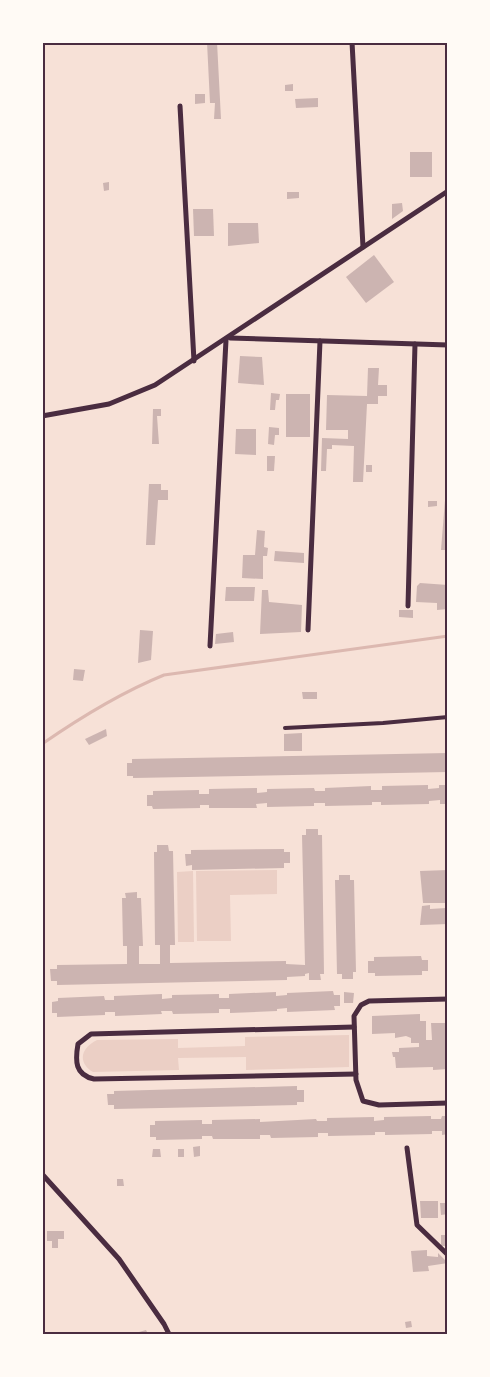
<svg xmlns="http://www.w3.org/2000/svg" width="490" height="1377" viewBox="0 0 490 1377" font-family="'Work Sans',sans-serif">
  <rect width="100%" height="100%" fill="#f7e1d7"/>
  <g fill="#ebcfc5">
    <path d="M277,870V894L230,895L231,941H197L196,871Z"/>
    <path d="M193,871L194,942H178L177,872Z"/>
    <path d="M349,1035V1067L246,1070V1057L178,1058L179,1070L93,1072C77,1062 81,1048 97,1040L178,1039V1048L245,1046V1037Z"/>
  </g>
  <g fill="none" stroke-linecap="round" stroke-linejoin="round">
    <path stroke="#dcb8b0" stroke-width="3" d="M42,744C81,717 120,693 164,675L448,636"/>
  </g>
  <g fill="#ccb4b1">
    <path d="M207,42H217L221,119H214L215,103H210Z"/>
    <path d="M293,84V91H285V85Z"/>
    <path d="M195,94H205V103L195,104Z"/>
    <path d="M318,98V107L296,108L295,99Z"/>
    <rect x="410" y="152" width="22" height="25"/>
    <path d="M109,182V190L104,191L103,183Z"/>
    <path d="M287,192H299V198L287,199Z"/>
    <path d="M402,203L403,211L392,219V204Z"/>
    <path d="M193,209H213L214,236H194Z"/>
    <path d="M228,223H258L259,243L228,246Z"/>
    <path d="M374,255L394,282L366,303L346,277Z"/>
    <path d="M240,356L262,357L264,385L238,383Z"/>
    <path d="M368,368H379L378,385H387V396H378V404H367L363,482H353L354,446L332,445V449H327L326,471H321L322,438L348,439V430H326L327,395L367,396Z"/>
    <path d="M271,393L280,394L279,400H276L275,410H270Z"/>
    <rect x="286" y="394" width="24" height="43"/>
    <path d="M153,409H161V416H157L159,444H152Z"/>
    <path d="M269,427L279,428V435H275L274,445L268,444Z"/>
    <path d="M236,429H256V455L235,454Z"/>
    <path d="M267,456H275L274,471H267Z"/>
    <rect x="366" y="465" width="6" height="7"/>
    <path d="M149,484H161V490H168V500H158L155,545H146Z"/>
    <path d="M445,500H448V550H441Z"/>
    <path d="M428,501H437V506L428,507Z"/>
    <path d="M257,530L265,531L264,547L268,548L267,556H263V579L242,578L243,555H255Z"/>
    <path d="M275,551L304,553V563L274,561Z"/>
    <path d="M420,583L448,585V609L437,610V603L416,602L417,586Z"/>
    <path d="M226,587H255L254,601H225Z"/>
    <path d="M262,590H268L269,602L302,605L301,632L260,634Z"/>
    <path d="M399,610H413V618L399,617Z"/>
    <path d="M140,630L153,631L151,660L138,663Z"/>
    <path d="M233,632L234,642L215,644L216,634Z"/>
    <path d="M74,669L85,670L83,681L73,680Z"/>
    <path d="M302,692H317V699H303Z"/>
    <path d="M106,729L107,736L89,745L85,739Z"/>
    <path d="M302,733V751H284V734Z"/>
    <path d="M448,753V772L133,778V776H127V763H132V759Z"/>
    <path d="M428,785V789L439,788V785H448V804H440V800L429,801V804L381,805V802H372V805L325,806V803H314V806L267,807V803L256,804L257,808H209V805H200V808L153,809L152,806H147V795H153V791L199,790V794H209V789L257,788V793L267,792V789L314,788L315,791H325V788L371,786V790H382V786Z"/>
    <path d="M306,829H318V835H322L324,974H320L321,980H309V973L305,974V976L287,977V980L57,985V981H51L50,969H57V965L127,964V946H123L122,898H126L125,893L137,892V898H141L143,946H139V964H160V945H155L154,852H157V845H168L169,851H173L175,945H170V963L286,961V964L305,965L302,835H306Z"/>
    <path d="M284,849V852H290V863H284V868L192,870V865L186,866L185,854H191V850Z"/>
    <path d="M448,870V903H423L420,871Z"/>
    <path d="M339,875H350V880H354L356,972H353V979H342V974H337L335,880H339Z"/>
    <path d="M430,905V909L446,908L448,924L420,925L422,906Z"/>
    <path d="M421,956L422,960H428V971H422V975L375,976V973H368V961H374V957Z"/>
    <path d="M333,991L334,995H340V1006H334L335,1010L287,1012V1008L277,1009V1011L230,1013V1009H219V1013L173,1014L172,1011H161L162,1014L115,1016V1012H105V1015L57,1017V1013H52V1002L58,1001V998L104,996L105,1000H114V996L162,994V999L172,998V995L219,994V998H229V994L276,992V996L287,995V993Z"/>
    <path d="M344,992L354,993L353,1003H344Z"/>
    <path d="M420,1014V1021H426V1040H432L431,1023H448V1069L433,1070V1067L396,1068L395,1057H393L392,1052H399V1048L419,1047V1043H411V1038L406,1036L395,1038V1033L372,1034V1016Z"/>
    <path d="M297,1086V1090H304V1102H297V1105L114,1109V1105H108L107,1094H114V1091Z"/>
    <path d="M431,1116V1119H441L442,1116H448V1134L442,1135V1131H432V1134L385,1135V1132H375V1135L328,1136V1133H318V1137L271,1138L270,1135H260V1139H213L212,1136H202V1139L156,1140V1137H150V1125H155V1121L202,1120V1124H212V1120L260,1119V1122L316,1119L317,1121H327V1118L374,1117V1121L384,1120V1117Z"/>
    <path d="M200,1146V1156L194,1157L193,1147Z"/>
    <path d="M153,1149H160L161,1157H152Z"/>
    <rect x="178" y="1149" width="6" height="8"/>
    <path d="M117,1179H123L124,1186H117Z"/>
    <path d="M420,1201H438V1218H421Z"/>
    <path d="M440,1203H448V1214L441,1215Z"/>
    <path d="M47,1231H64V1239H58V1248H52V1241H47Z"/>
    <rect x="441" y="1235" width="7" height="11"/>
    <path d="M427,1250V1256L438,1257V1253L448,1263L428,1266L429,1271L413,1272L411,1251Z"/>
    <path d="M411,1321L412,1327L406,1328L405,1322Z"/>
    <path d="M146,1330L148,1334H132Z"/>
  </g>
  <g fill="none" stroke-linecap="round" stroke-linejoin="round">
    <path stroke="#4a2c40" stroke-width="4" d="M285,728L383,723L448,717"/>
    <g stroke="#4a2c40" stroke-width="5">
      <path d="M352,42L363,247"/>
      <path d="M180,106L194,361"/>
      <path d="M230,338L448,345"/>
      <path d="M42,416L109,404L155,385L448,191"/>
      <path d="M408,606L415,344"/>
      <path d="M308,630L320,341"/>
      <path d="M210,646L226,340"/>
      <path d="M448,999L369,1001L361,1005L354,1016L356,1080L363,1101L379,1105L448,1103"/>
      <path d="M354,1027L91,1034L78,1044C75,1061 75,1075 94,1079L356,1074"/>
      <path d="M407,1148L417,1225L448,1255"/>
      <path d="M42,1174L119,1259L164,1324L169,1334"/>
    </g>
  </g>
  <rect width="490" height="1377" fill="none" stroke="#fffaf5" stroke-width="88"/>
  <rect x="44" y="44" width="402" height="1289" fill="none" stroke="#4a2c40" stroke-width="2"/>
</svg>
